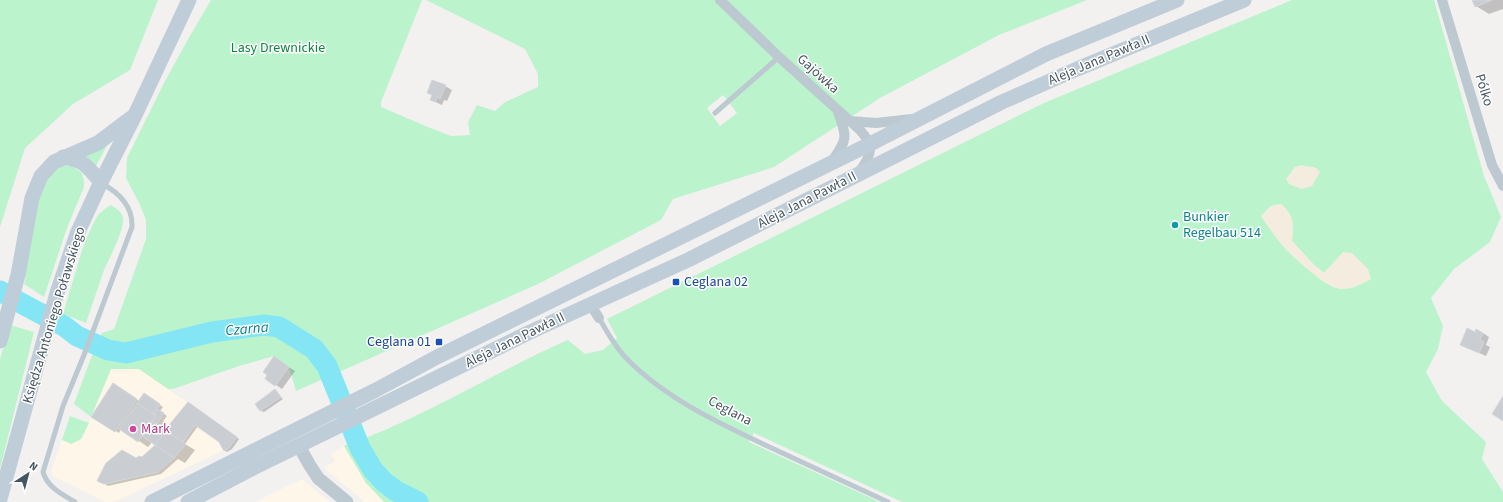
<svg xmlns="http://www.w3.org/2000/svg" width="1503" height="502" viewBox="0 0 1503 502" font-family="'Source Sans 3',sans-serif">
  <rect width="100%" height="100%" fill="#f3f0f0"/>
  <g fill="#fef6e9">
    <path d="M111,369H139L237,436L229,448L114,502H105L53,476L51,472L62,440L71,444L82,439Z"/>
    <path d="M344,446L366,483L384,502H365L324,468L335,461L331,454Z"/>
    <path d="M302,479L330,502H255Z"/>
  </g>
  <g fill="#bbf4cc" fill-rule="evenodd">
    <path d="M0,0H158L130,70L73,104L25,148L0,227Z"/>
    <path d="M211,0H422L381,102V107L428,127L451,136L470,135L468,122L477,105L495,111L505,102L538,87V74L525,49L426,0H1087L999,35L880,98L774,167L673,199L661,220L538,284L296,391L289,367L274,356L239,366L173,389H168L139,369H111L91,417L74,404L91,358L102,333L114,329L146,239V220L140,205L126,178L127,158L164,83L187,41ZM723,95L737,113L720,126L707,108Z"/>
    <path d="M1292,0H1434L1484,176L1501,217L1490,242L1454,269L1431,298L1443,326L1438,349L1426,372L1442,401L1486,442L1482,459L1503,492V502H902L754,433L749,442L880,502H384L366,483L344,446C422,419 492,373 568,340L585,354L603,350L617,338L607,319L1044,103ZM1281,204C1295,218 1293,222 1292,241L1314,265L1324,273L1331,266L1341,289L1333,287L1321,280L1284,247L1261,216L1271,206Z"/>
    <path d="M109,142L96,166L85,156Z"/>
    <path d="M63,165L72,166L82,173L84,181V187L67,228L44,297L24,284L26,277L21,276L40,195C45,181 50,173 63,165Z"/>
    <path d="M111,205C116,208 122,212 123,218C125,229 109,259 104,270C98,288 92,305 86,323L63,314L83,247L92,226L98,215L106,208Z"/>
    <path d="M10,325L34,332L0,469V359Z"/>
    <path d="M70,416L89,423L81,439L71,444L62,440Z"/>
  </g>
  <g fill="#f5ece0">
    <path d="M1301,165C1309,168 1314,164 1320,172L1312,186L1302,189L1289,184L1286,179L1295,167Z"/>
    <path d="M1281,204C1295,218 1293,222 1292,241L1314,265L1324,273L1343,252L1352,253L1368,269L1371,279C1362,284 1353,289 1342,289C1328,289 1292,257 1283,246C1275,237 1268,226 1261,216L1271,206Z"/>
  </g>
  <g fill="#0003">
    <path d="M1473,0H1503V9L1489,14L1476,6Z"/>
    <path d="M445,86L452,90L447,101L444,100L442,105L431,100L433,95Z"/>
    <path d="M1475,333H1483L1489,337L1486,345L1490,347L1486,356L1468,348Z"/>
    <path d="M281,362L295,371L282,389L276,385Z"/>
    <path d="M113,385L139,401L147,396L163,407L160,411L167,416L163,421L165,422L161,428L165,431L188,403L239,439L232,449L227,452L224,450L219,441L198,426L185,444L195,450L185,463L178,459L161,474L108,486L98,480L136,459L143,458L157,445L152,442L148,447L121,429L119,433L93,416Z"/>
    <path d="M275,391L283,399L264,412L261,411Z"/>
  </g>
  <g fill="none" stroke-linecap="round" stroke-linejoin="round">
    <path stroke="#84e6f5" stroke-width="21" d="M0,291L17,301L64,326L77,336L108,350L126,353L212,332L264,325L279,327L314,349L327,366L360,448L373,470L384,482L396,491L418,502"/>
  </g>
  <g fill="#caced3" stroke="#d3d7dc">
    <path d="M1472,0H1492L1475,7Z"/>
    <path d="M432,80L446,85L440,99L437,97L435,102L430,100L432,95L427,93Z"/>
    <path d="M1467,328L1475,332L1476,329L1483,333L1480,340L1484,342L1479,353L1460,345Z"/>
    <path d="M274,356L289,367L275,386L265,379L267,375L263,372Z"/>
    <path d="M113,383L137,399L115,432L91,417Z"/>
    <path d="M275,389L281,397L260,411L255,404Z"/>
    <path d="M144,393L160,404L153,414L137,403Z"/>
    <path d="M1503,396V421L1492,414Z"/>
    <path d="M188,402L237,437L229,448L224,451L219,442L195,425L183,442L165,430Z"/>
    <path d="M137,403L156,416L138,442L119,429Z"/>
    <path d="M157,409L164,413L157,424L152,421L156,416L153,414Z"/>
    <path d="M152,421L166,431L155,445L142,436Z"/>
    <path d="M166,431L186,444L174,458L155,445Z"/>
    <path d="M155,445L174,458L158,472L104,484L97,481L106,463L122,450L136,458L139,456L142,457Z"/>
  </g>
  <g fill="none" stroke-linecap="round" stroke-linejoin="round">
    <g stroke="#bcc9d1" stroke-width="5">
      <path d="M715,113L779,57"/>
      <path d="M599,318C607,332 615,347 626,358C668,401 725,426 778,451C815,468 851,485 888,502"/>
      <path d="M75,502C62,494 47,487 43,472L63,406L84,355L132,227C133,206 118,192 101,183"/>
    </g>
    <g stroke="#bcc9d1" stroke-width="10">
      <path d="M720,0L779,57L860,130C863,134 868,139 869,143C873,153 864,166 858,173"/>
      <path d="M1442,0L1492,165L1503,186"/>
      <path d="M850,121L876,123L912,119"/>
      <path d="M832,161C848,139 847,137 838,112"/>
      <path d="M590,304L599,318"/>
    </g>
    <path stroke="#bcc9d1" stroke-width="13" d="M299,446L309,464L318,478L347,502"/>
    <g stroke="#bfcdd9" stroke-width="15">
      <path d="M63,157C85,160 87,167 101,182"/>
      <path d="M0,341L18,275L32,198L41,176L54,162L98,143L131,118"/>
      <path d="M0,499L57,293L77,234L101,182L135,115L189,0"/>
      <path d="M152,502L376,390L437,357L870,144L1046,54L1177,0"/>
      <path d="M188,502L253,468L528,333L688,260L1002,102L1077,69L1244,0"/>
    </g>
  </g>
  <circle fill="#0f9aa8" stroke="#fff" stroke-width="1.5" cx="1175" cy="225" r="4"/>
  <g fill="#1a4fb4" stroke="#fff" stroke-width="1.5">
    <rect x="672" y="278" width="8" height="8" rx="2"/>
    <rect x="435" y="338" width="8" height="8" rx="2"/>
  </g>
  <circle fill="#d1479c" stroke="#fff" stroke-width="1.5" cx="133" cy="429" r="4"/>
  <g text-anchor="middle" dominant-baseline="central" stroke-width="3" stroke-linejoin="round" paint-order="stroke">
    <g font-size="14" fill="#0e8340" stroke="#fff">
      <text x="278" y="48">Lasy Drewnickie</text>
    </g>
    <g font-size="14" fill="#465660" stroke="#fff">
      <text transform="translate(1099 60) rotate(-23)">Aleja Jana Pawła II</text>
      <text transform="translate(818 74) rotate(42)">Gajówka</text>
      <text transform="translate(1484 90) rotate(73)">Pólko</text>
      <text transform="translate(807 200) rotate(-27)">Aleja Jana Pawła II</text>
      <text transform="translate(54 315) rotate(-73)">Księdza Antoniego Poławskiego</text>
      <text transform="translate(515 340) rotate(-26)">Aleja Jana Pawła II</text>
      <text transform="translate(730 411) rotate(28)">Ceglana</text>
    </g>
    <g font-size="14" fill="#0d838f" stroke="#fff" text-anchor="start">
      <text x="1183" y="217">Bunkier<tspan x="1183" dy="16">Regelbau 514</tspan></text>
    </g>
    <g font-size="14" fill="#164399" stroke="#fff" text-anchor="start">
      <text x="684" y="282">Ceglana 02</text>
      <text x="431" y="342" text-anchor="end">Ceglana 01</text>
    </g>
    <g font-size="14" fill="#b23c85" stroke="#fff" text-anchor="start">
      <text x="141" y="429">Mark</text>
    </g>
    <g font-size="15" font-style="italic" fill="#047d8f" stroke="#fff">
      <text transform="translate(247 329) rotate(-5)">Czarna</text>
    </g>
  </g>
  <g transform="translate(28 474) rotate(36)" stroke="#ffffff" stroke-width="3" paint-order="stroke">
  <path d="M0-3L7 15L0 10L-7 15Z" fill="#465660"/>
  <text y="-6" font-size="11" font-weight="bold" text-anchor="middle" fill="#465660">N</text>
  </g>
</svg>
